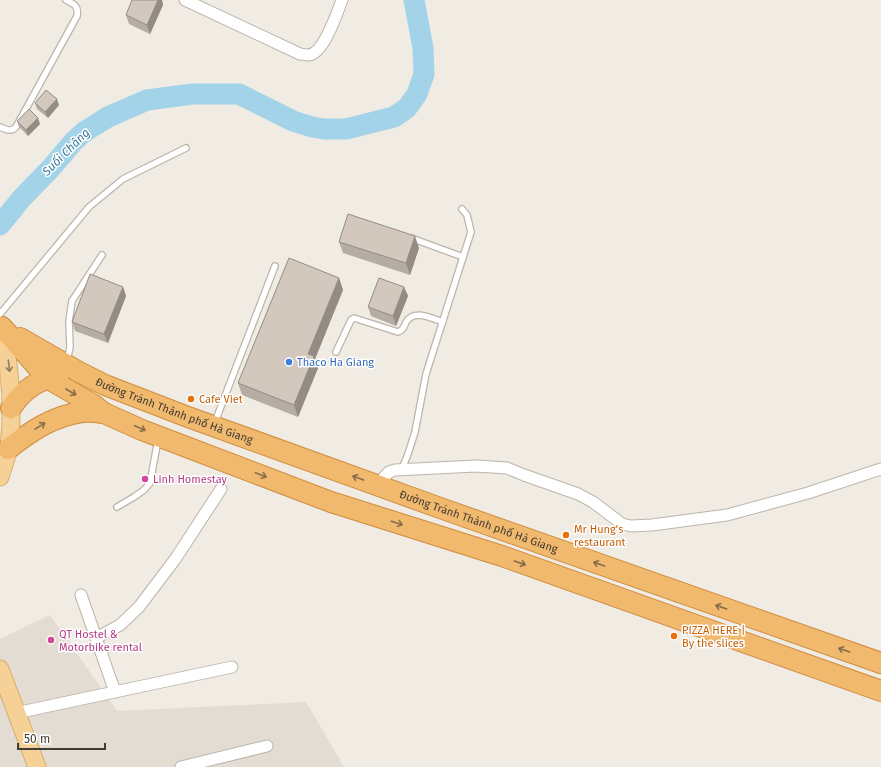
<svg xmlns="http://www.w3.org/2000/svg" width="881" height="767" viewBox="0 0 881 767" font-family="'Fira Sans',sans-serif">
  <rect width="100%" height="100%" fill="#f0ebe3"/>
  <path fill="#e3dcd2" d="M50,615L117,711L306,702L344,767H0V639Z"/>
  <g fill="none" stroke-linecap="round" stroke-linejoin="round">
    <path stroke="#a3d3e9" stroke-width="21" d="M0,225L21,199L51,168L74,141L84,132L108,117L147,100L193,94H239L293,121L312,127L324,129H346L394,117L407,108L417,94L424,74L423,48L414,0"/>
    <defs>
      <g id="lane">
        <path d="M0,127C7,130 11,132 16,127L77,16C79,6 74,4 66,0"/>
        <path d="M411,238L463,257"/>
        <path d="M0,314L89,207L123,179L186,148"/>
        <path d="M336,352L351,320L354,318L398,332C403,330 404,327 406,322C414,309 431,318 443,322"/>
        <path d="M67,361L70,347L69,321L72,301L102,255"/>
        <path d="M215,422L275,266"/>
        <path d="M402,469L408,454L415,432L426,374L471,232L467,215L462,209"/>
        <path d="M117,507L134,497L144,490L150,483L158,440"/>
      </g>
      <g id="street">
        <path d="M185,0L300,54C302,54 306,55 309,55C324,53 337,13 342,0"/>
        <path d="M377,485L389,472L395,470L476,466L507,468L524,475L578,494L593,502L622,524L631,526L652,525L727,515L808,493L881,469"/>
        <path d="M81,595L115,692"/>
        <path d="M96,638L120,625L139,607L176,558L221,489"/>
        <path d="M16,713L232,667"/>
        <path d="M181,767L267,746"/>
      </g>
      <g id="primary">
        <path d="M0,477C3,467 7,457 9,447C14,407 10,367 2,327"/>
        <path d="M0,669L37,767"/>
      </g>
      <g id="highway">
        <path d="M2,327L47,378L94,405L104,413L142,430L331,502L502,556L881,691"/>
        <path id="s1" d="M20,338L79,372L105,385L188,417L443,509L881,663"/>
        <path d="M11,408C24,388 38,381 59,374"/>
        <path d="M8,449C31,431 53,416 82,412C89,411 97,412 104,413"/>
      </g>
    </defs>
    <use href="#lane" stroke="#bdb5aa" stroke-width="8"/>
    <use href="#street" stroke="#bdb5aa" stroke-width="13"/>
    <use href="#primary" stroke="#d8ac69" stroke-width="19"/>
    <use href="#highway" stroke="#cf8c3e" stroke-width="22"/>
    <use href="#lane" stroke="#fff" stroke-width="5.5"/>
    <use href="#street" stroke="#fff" stroke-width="11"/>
    <use href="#primary" stroke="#f5d197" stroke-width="17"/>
    <use href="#highway" stroke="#f1b96d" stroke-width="20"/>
  </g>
  <g fill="#b5aca3">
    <path d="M132,0H162L163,5L150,34L129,24L126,15Z"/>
    <path d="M35,103L59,105L48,118L37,109Z"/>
    <path d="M17,121L40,124L28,136L19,127Z"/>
    <path d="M339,242L419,248L410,275L343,253Z"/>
    <path d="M339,278L343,290L315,359L318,368L298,417L242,395L238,383Z"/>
    <path d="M123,287L126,296L108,343L75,331L72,322Z"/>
    <path d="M404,287L408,296L396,326L371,316L368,307Z"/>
  </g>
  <g fill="#948c84">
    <path d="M158,0H162L163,5L150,34L147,25Z"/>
    <path d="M57,99L59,105L48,118L45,112Z"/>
    <path d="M38,118L40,124L28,136L26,130Z"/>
    <path d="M415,236L419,248L410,275L406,263Z"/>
    <path d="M339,278L343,290L315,359L318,368L298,417L294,405L308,354Z"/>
    <path d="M123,287L126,296L108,343L104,334Z"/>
    <path d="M404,287L408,296L396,326L393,316Z"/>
  </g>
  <g fill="#d3c8bd" stroke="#948c84">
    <path d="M132,0H158L147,25L126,15Z"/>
    <path d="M46,90L57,99L45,112L35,103Z"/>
    <path d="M29,109L38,118L26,130L17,121Z"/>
    <path d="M348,214L415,236L406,263L339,242Z"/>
    <path d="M289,258L339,278L308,354L314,356L294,405L238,383Z"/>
    <path d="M90,274L123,287L104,334L72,322Z"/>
    <path d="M379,278L404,287L393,316L368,307Z"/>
  </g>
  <defs><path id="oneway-shaft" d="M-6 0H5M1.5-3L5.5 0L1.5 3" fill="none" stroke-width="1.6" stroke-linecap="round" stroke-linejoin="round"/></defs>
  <use stroke="#927e61" href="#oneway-shaft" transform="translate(9 366) rotate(83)"/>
  <g stroke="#876d4b">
    <use href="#oneway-shaft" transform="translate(71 392) rotate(30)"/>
    <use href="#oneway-shaft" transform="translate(40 426) rotate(-32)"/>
    <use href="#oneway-shaft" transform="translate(140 428) rotate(23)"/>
    <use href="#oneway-shaft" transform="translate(261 475) rotate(21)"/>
    <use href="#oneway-shaft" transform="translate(358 478) rotate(-160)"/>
    <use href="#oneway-shaft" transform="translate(397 523) rotate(18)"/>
    <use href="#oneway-shaft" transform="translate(520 563) rotate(19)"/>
    <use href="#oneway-shaft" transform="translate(599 564) rotate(-161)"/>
    <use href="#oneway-shaft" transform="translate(721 607) rotate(-161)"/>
    <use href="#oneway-shaft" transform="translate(844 650) rotate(-161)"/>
  </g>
  <circle fill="#3f7fe0" stroke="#fff" stroke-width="1.5" cx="289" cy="362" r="4"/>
  <g fill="#e8710a" stroke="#fff" stroke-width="1.5">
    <circle cx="191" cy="399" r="4"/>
    <circle cx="566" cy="535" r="4"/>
    <circle cx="674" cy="636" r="4"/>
  </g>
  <g fill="#d1479c" stroke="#fff" stroke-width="1.5">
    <circle cx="145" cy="479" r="4"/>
    <circle cx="51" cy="640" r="4"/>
  </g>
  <g text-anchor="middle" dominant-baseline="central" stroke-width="3" stroke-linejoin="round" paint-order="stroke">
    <g font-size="11" fill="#366cbe" stroke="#fff" text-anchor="start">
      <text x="297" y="362">Thaco Ha Giang</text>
    </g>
    <g font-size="11" fill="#c56008" stroke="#fff" text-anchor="start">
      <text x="199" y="399">Cafe Viet</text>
      <text x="574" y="529">Mr Hung’s<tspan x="574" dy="13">restaurant</tspan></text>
      <text x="682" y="630">PIZZA HERE |<tspan x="682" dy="13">By the slices</tspan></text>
    </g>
    <g font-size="11" fill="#413b34" stroke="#fff">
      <text stroke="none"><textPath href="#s1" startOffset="171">Đường Tránh Thành phố Hà Giang</textPath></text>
      <text stroke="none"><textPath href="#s1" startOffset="495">Đường Tránh Thành phố Hà Giang</textPath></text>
    </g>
    <g font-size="11" fill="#b23c85" stroke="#fff" text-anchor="start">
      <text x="153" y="479">Linh Homestay</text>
      <text x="59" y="634">QT Hostel &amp;<tspan x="59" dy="13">Motorbike rental</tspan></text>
    </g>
    <g font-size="12" font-style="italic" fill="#357a9c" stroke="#fff">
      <text transform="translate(66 152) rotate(-45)">Suối Châng</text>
    </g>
  </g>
  <path d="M18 743v6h87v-6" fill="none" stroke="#413b34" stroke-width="2"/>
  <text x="24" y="743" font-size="12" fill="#413b34" stroke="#ffffff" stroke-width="3" paint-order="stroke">50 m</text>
</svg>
